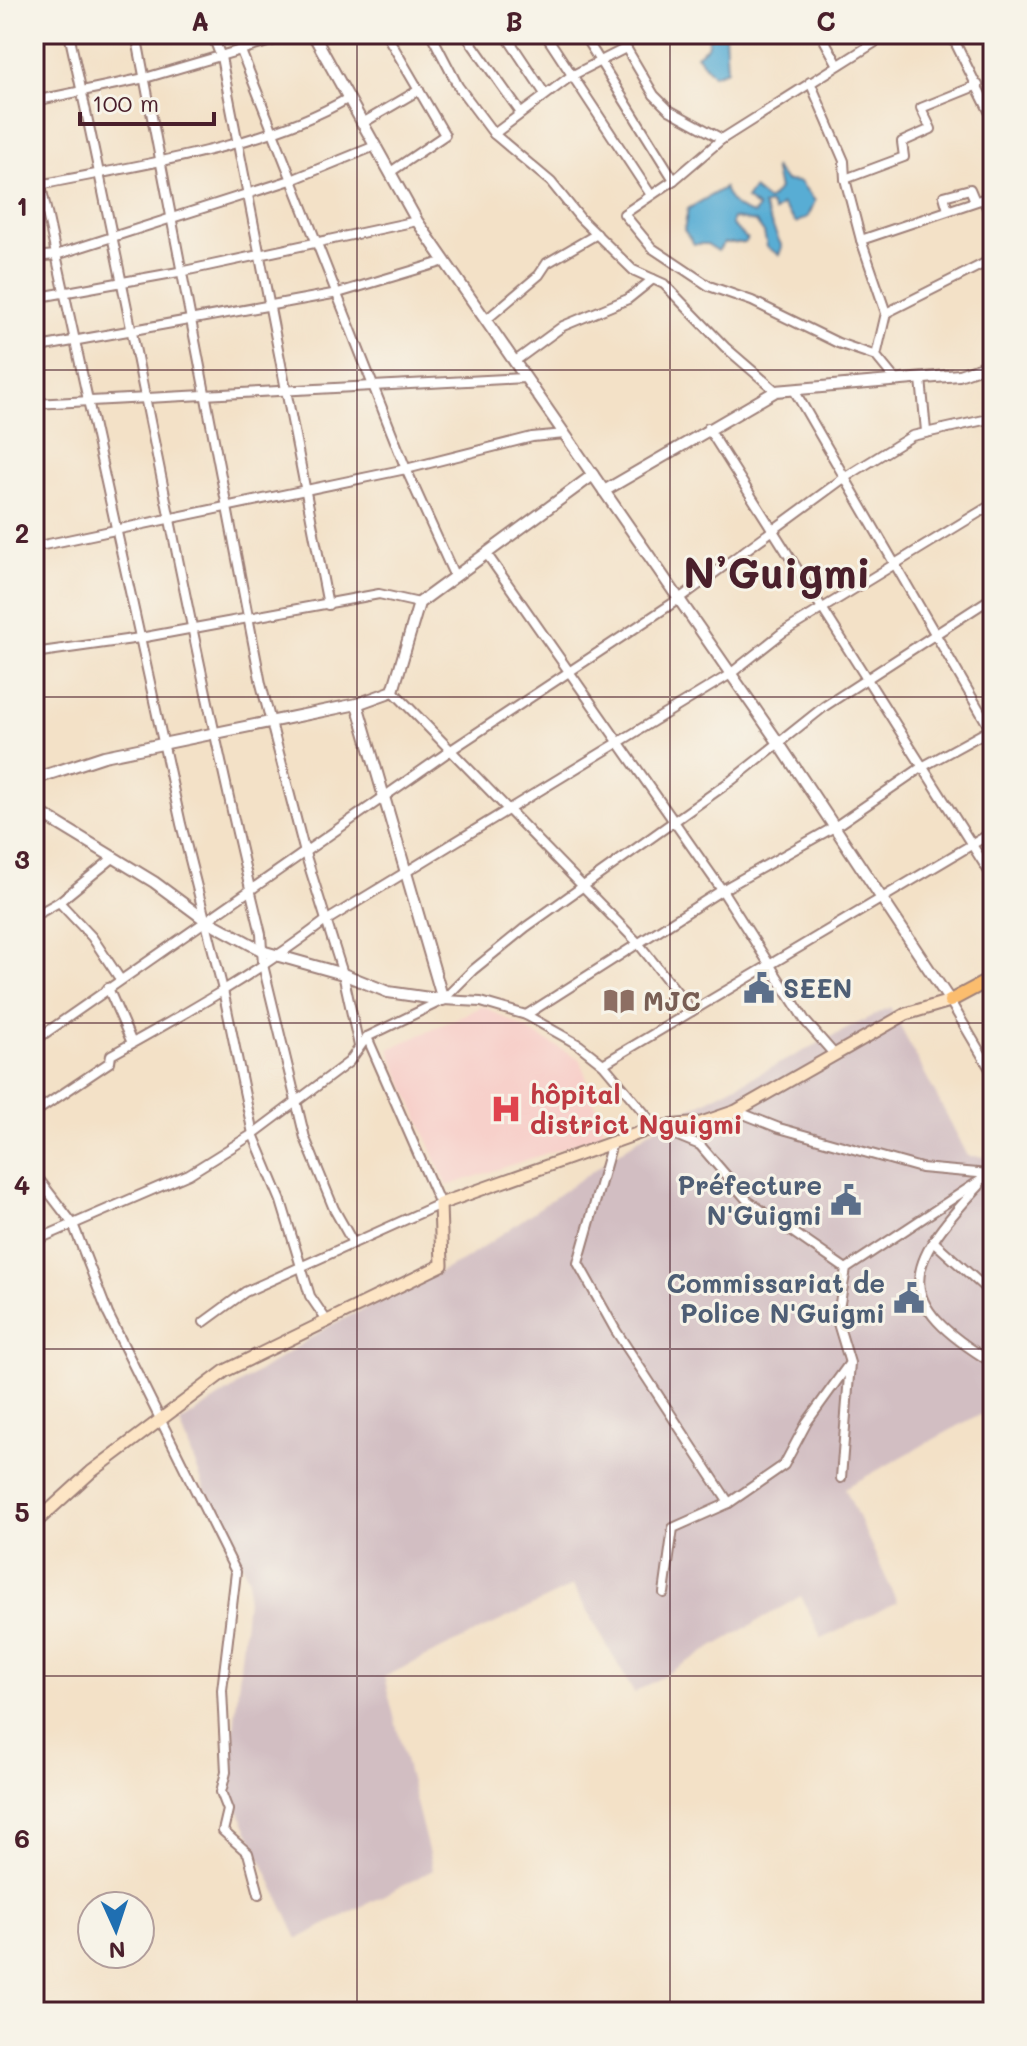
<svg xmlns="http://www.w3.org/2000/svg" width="1027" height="2046" viewBox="0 0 1027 2046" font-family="Mali,sans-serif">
  <rect width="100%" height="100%" fill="#f7f3e8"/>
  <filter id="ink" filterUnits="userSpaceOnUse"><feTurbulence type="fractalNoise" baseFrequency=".0125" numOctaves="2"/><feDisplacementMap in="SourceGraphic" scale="16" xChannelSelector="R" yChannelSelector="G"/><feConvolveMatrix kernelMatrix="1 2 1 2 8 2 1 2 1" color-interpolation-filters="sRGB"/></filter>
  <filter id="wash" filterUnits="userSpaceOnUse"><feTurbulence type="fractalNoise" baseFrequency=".006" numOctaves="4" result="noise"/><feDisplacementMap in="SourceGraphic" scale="32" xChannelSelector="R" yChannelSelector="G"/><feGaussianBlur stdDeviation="1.8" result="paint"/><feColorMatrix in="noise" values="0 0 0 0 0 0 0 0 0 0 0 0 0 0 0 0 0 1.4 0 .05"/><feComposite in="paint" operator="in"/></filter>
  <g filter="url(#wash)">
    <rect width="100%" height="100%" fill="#f3e1c7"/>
    <path fill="#f7d0ca" d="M483,1006L580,1059L605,1134L447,1186L389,1049Z"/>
    <path fill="#d2bec2" d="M890,1007L968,1156L993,1157V1429L980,1414L845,1488L897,1602L822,1639L801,1596L634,1693L573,1586L384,1677L433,1870L298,1939L228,1788L249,1579L208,1498L180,1423L329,1326L466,1259L657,1126Z"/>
    <g fill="#58add4" stroke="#516680" stroke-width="2">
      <path d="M710,34H725L727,70L713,75L696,55L707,47Z"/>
      <path d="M774,167L785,181L800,182L815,201L808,217L796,223L782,205L774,212L770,204L763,206L782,247L779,255L767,247L764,233L756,222L732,218V225L747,239L745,243H724L718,251L707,244H694L684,230L688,209L724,188C730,204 738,210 754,214L758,208L746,199L753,189L768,201L779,189Z"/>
    </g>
  </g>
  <g filter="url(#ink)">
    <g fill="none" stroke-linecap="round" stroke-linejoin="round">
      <defs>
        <g id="minor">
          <path d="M69,34C136,333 188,636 261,934L263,965L305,1138L334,1209L352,1241"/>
          <path d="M136,34L261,684L305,853L343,974L359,1046"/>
          <path d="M212,34L221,57L328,605"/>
          <path d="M386,34L445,135L392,171"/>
          <path d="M431,34L458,86L494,134L551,182L580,218L633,270L664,284L725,347L776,391"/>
          <path d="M465,34L521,113"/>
          <path d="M505,34L545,94"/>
          <path d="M545,34L651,195"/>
          <path d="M583,34L674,180"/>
          <path d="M618,34L654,95L669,110L722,139"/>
          <path d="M821,34L838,65"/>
          <path d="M951,34L993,119"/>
          <path d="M241,51L406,469L455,577"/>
          <path d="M810,82L844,161L845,179L861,240L886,313L876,356L894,378"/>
          <path d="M34,101L145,78L295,34"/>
          <path d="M361,124L419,90"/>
          <path d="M494,134L571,76L626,48"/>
          <path d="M34,154L181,824L223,990L253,1134L281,1201L310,1296L327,1321"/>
          <path d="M845,179L904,157L902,142L931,129L921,108L978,85"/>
          <path d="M34,186C132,166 261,149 347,99"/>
          <path d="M948,210L944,196L970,189L975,201"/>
          <path d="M861,240L983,199L989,212"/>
          <path d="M34,257L56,255L294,179L375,146"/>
          <path d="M34,298L184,271L417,221"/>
          <path d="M886,313L993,259"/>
          <path d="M486,320L539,275L547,263L597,234"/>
          <path d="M34,348L338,293L445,261"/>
          <path d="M876,356L838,343L752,301L709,286L652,248L624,214L674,180L722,139L888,34"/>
          <path d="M514,362L563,326L628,299L653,279"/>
          <path d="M921,379L926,431"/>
          <path d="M794,390L992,732"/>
          <path d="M34,404L525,378"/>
          <path d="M708,428L993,878"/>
          <path d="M34,547L406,469L532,437L565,434"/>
          <path d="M486,553L722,890L806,1022L834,1054"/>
          <path d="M34,653L140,638L379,594L419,603"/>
          <path d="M393,691L638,943L692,1011"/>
          <path d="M59,902L92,937L120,979"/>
          <path d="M34,916L59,902L113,858"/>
          <path d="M108,988L132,1043"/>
          <path d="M443,1000L481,1002L526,1015L579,1045L603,1064L656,1127L700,1145L748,1201L846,1269"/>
          <path d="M950,1001L993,1074"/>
          <path d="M526,1015L722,890L836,826L922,767L993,728"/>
          <path d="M34,1041L451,750L679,599L844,478L912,436L993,418"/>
          <path d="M603,1064L993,832"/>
          <path d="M736,1111L779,1128L921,1168L989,1174"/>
          <path d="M34,1113L110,1062L111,1055C185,1014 257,973 324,922L729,675L782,633L993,504"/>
          <path d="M612,1143L578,1263L616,1331L729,1503"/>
          <path d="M34,1173L73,1224L108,1314L236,1572L222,1690L226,1772L221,1792L228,1810L223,1831L248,1853L259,1894"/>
          <path d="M979,1186C902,1267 892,1302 993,1363"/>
          <path d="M34,1241L189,1174L253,1134L349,1062L367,1037L443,1000L473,970L526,927L732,780L825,706L993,597"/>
          <path d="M934,1242L993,1295"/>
          <path d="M204,1322L245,1292L440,1204L367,1037"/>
          <path d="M841,1478L850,1363L837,1320L846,1269L990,1174"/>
          <path d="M664,1593L673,1528L729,1503L784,1465L807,1422L849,1364"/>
        </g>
        <g id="tertiary">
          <path d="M313,34L417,221L778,742L950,1001"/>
          <path d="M604,491L776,391L959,375L993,363"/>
          <path d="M34,779L104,756L357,704L393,691L419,603L593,475"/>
          <path d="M34,809L154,882L204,919L265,952L343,974L388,992L443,1000L357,704"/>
        </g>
        <path id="secondary" d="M34,1524L91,1472L225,1371L442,1265L440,1204L656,1127L701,1123L736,1111L906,1014L950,1001"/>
        <path id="trunk" d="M950,1001L993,978"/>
      </defs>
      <use href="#minor" stroke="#9e8079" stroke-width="12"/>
      <use href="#tertiary" stroke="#9e8079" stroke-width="14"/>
      <use href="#secondary" stroke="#9e8079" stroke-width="15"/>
      <use href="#trunk" stroke="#9e8079" stroke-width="16"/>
      <use href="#minor" stroke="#fff" stroke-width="8"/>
      <use href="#tertiary" stroke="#fff" stroke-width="10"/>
      <use href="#secondary" stroke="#fde5c5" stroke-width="11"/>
      <use href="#trunk" stroke="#fbbd6e" stroke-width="12"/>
    </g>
  </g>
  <path fill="none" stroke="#4a1f2b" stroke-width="2" stroke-opacity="0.55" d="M357,34V2012M670,34V2012M34,370H993M34,697H993M34,1023H993M34,1349H993M34,1676H993"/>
  <defs>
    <symbol id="civic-bare" viewBox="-9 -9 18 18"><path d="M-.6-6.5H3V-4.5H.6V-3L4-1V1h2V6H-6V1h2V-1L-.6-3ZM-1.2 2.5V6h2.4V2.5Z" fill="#5c6f8a" stroke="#f7f3e8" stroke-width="2.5" paint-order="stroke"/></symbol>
    <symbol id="library-bare" viewBox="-9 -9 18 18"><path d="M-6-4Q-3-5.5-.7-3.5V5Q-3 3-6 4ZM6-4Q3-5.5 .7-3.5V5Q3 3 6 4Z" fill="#8d6e63" stroke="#f7f3e8" stroke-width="2.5" paint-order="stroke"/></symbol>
    <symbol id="hospital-bare" viewBox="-9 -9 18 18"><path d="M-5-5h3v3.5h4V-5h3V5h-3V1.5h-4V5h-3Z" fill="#e0444e" stroke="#f7f3e8" stroke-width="2.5" paint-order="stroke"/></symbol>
  </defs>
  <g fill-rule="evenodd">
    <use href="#civic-bare" x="737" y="966" width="44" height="44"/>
    <use href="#library-bare" x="597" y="979" width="44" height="44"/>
    <use href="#hospital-bare" x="484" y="1087" width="44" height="44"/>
    <use href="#civic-bare" x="824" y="1178" width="44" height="44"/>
    <use href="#civic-bare" x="887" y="1276" width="44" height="44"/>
  </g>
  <g text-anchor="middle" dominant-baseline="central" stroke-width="6" stroke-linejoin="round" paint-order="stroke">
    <g font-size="26" font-weight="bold" fill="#4e5e75" stroke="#f7f3e8" text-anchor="end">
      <text x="783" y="988" text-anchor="start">SEEN</text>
      <text x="822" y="1185">Préfecture<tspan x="822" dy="30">N'Guigmi</tspan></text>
      <text x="885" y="1283">Commissariat de<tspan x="885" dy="30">Police N'Guigmi</tspan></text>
    </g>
    <g font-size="26" font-weight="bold" fill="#785e54" stroke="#f7f3e8" text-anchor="start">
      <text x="643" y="1001">MJC</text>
    </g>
    <g font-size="26" font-weight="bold" fill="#be3a42" stroke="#f7f3e8" text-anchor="start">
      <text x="530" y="1094">hôpital<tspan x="530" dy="30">district Nguigmi</tspan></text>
    </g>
    <g font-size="42" font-weight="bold" fill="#4a1f2b" stroke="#f7f3e8">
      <text x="777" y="571">N’Guigmi</text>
    </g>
  </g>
  <rect width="1027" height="2046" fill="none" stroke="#f7f3e8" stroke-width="88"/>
  <g transform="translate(116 1930) rotate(177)"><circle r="38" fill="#f7f3e8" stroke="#b29e9c" stroke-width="2"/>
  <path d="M0-6L14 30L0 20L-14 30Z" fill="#1f6fb2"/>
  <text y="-12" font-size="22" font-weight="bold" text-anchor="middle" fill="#4a1f2b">N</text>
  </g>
  <path d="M80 112v12h134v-12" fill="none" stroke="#4a1f2b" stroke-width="4"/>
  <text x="92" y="112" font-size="24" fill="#4a1f2b" stroke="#f7f3e8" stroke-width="6" paint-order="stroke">100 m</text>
  <rect x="44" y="44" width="939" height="1958" fill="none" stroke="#4a1f2b" stroke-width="3"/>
  <g font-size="26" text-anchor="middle" font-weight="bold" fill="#4a1f2b">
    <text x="200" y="31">A</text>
    <text x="514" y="31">B</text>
    <text x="826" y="31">C</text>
    <text x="22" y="216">1</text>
    <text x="22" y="543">2</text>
    <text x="22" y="869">3</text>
    <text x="22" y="1195">4</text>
    <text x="22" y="1522">5</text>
    <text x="22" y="1848">6</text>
  </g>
</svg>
